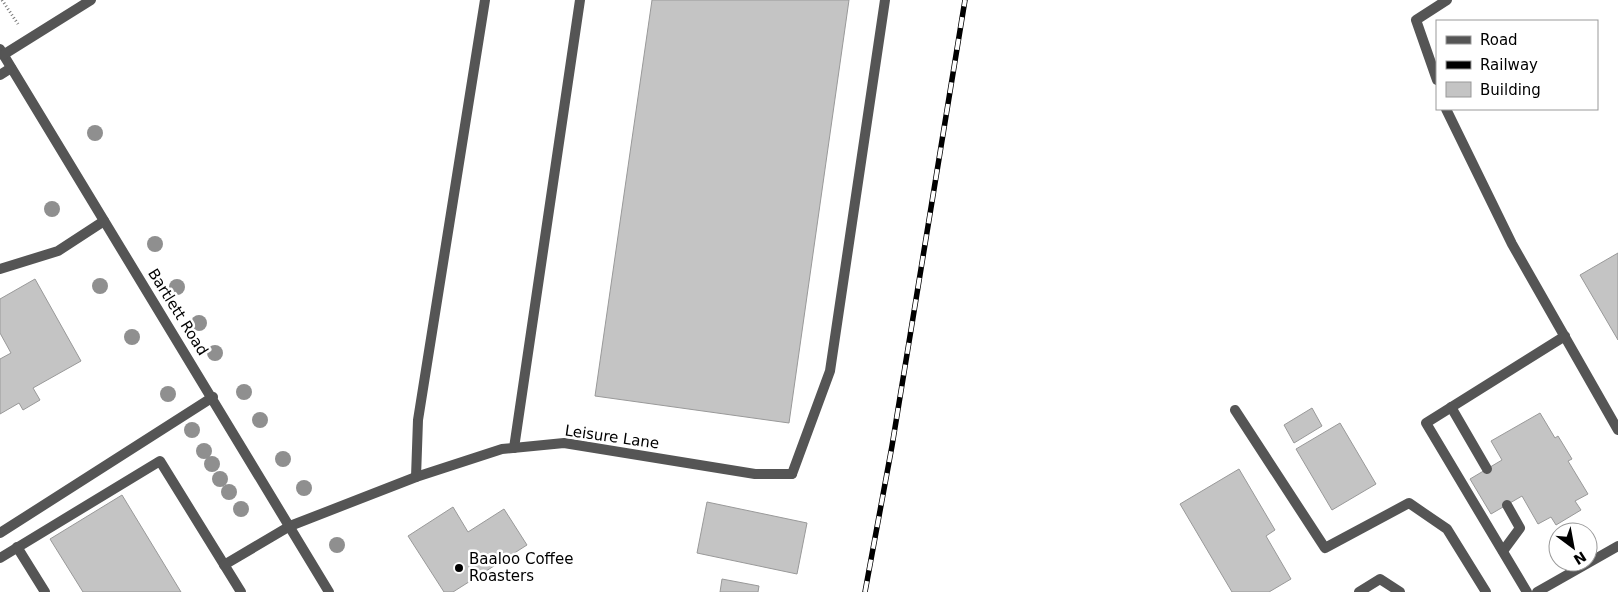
<svg xmlns="http://www.w3.org/2000/svg" width="1618" height="592" viewBox="0 0 1618 592" font-family="'DejaVu Sans',sans-serif">
  <rect width="100%" height="100%" fill="#fff"/>
  <g fill="#c4c4c4" stroke="#999">
    <path d="M652,0H849L789,423L595,396Z"/>
    <path d="M1618,253V340L1580,275Z"/>
    <path d="M35,279L81,361L33,388L40,400L23,410L19,403L0,414V359L11,353L0,333V299Z"/>
    <path d="M1312,408L1322,426L1294,443L1284,425Z"/>
    <path d="M1540,413L1555,438L1558,436L1572,459L1568,461L1588,494L1575,501L1581,510L1556,525L1551,517L1538,524L1522,496L1491,514L1470,479L1502,460L1491,441Z"/>
    <path d="M1340,423L1376,484L1332,510L1296,449Z"/>
    <path d="M1239,469L1275,530L1266,536L1291,579L1269,592H1232L1180,504Z"/>
    <path d="M122,495L181,592H83L50,539Z"/>
    <path d="M707,502L807,523L797,574L697,553Z"/>
    <path d="M453,507L468,532L504,509L527,545L453,592H444L408,536Z"/>
    <path d="M722,579L759,586L758,592H720Z"/>
  </g>
  <g fill="none" stroke-linecap="round" stroke-linejoin="round">
    <path stroke="#777" stroke-width="3" stroke-dasharray="1 2.5" stroke-linecap="butt" d="M2,0L18,24"/>
    <g stroke="#555" stroke-width="10">
      <path d="M0,75L11,68"/>
      <path d="M1437,80L1416,20L1447,0"/>
      <path d="M1446,109L1512,244L1618,430"/>
      <path d="M0,269L58,251L104,221"/>
      <path d="M1451,407L1487,469"/>
      <path d="M1235,410L1325,548L1409,503L1447,529L1486,592"/>
      <path d="M514,448L580,0"/>
      <path d="M792,474L830,371L885,0"/>
      <path d="M416,477L418,420L485,0"/>
      <path d="M0,533L213,397"/>
      <path d="M17,547L45,592"/>
      <path d="M1503,551L1520,528L1507,505"/>
      <path d="M0,558L160,461L241,592"/>
      <path d="M224,565L290,526"/>
      <path d="M1359,592L1380,579L1400,592"/>
      <path d="M1527,592L1426,423L1565,336"/>
      <path d="M1537,592L1618,546"/>
    </g>
    <g stroke="#555" stroke-width="10">
      <path d="M0,49L329,592"/>
      <path d="M3,55L91,0"/>
      <path d="M290,526L416,477L502,449L564,443L755,474H792"/>
    </g>
    <defs>
      <path id="rail" d="M865,592L892,446L965,0"/>
    </defs>
    <use href="#rail" stroke="#000" stroke-width="5.5"/>
    <use href="#rail" stroke="#fff" stroke-width="4" stroke-dasharray="11" stroke-linecap="butt"/>
  </g>
  <g fill="#8f8f8f">
    <circle cx="95" cy="133" r="8"/>
    <circle cx="52" cy="209" r="8"/>
    <circle cx="155" cy="244" r="8"/>
    <circle cx="100" cy="286" r="8"/>
    <circle cx="177" cy="287" r="8"/>
    <circle cx="199" cy="323" r="8"/>
    <circle cx="132" cy="337" r="8"/>
    <circle cx="215" cy="353" r="8"/>
    <circle cx="244" cy="392" r="8"/>
    <circle cx="168" cy="394" r="8"/>
    <circle cx="260" cy="420" r="8"/>
    <circle cx="192" cy="430" r="8"/>
    <circle cx="204" cy="451" r="8"/>
    <circle cx="283" cy="459" r="8"/>
    <circle cx="212" cy="464" r="8"/>
    <circle cx="220" cy="479" r="8"/>
    <circle cx="304" cy="488" r="8"/>
    <circle cx="229" cy="492" r="8"/>
    <circle cx="241" cy="509" r="8"/>
    <circle cx="337" cy="545" r="8"/>
  </g>
  <circle fill="#000" stroke="#fff" stroke-width="2" cx="459" cy="568" r="5"/>
  <g text-anchor="middle" dominant-baseline="central" stroke-width="5" stroke-linejoin="round" paint-order="stroke">
    <g font-size="15" fill="#000" stroke="#fff">
      <text transform="translate(178 312) rotate(58)">Bartlett Road</text>
      <text transform="translate(612 437) rotate(8)">Leisure Lane</text>
    </g>
    <g font-size="15" fill="#000" stroke="#fff" text-anchor="start">
      <text x="469" y="559">Baaloo Coffee<tspan x="469" dy="17">Roasters</tspan></text>
    </g>
  </g>
  <rect x="1436" y="20" width="162" height="90" fill="#ffffff" stroke="#999999"/>
  <rect x="1446" y="36" width="25" height="8" fill="#555555" stroke="#999999"/>
  <text x="1480" y="45" font-size="15" fill="#000000">Road</text>
  <rect x="1446" y="61" width="25" height="8" fill="#000000" stroke="#999999"/>
  <text x="1480" y="70" font-size="15" fill="#000000">Railway</text>
  <rect x="1446" y="82" width="25" height="15" fill="#c4c4c4" stroke="#999999"/>
  <text x="1480" y="95" font-size="15" fill="#000000">Building</text>
  <g transform="translate(1573 547) rotate(148)"><circle r="24" fill="#ffffff" stroke="#999999"/>
  <path d="M0-4L9 19L0 12L-9 19Z" fill="#000000"/>
  <text y="-8" font-size="14" font-weight="bold" text-anchor="middle" fill="#000000">N</text>
  </g>
</svg>
